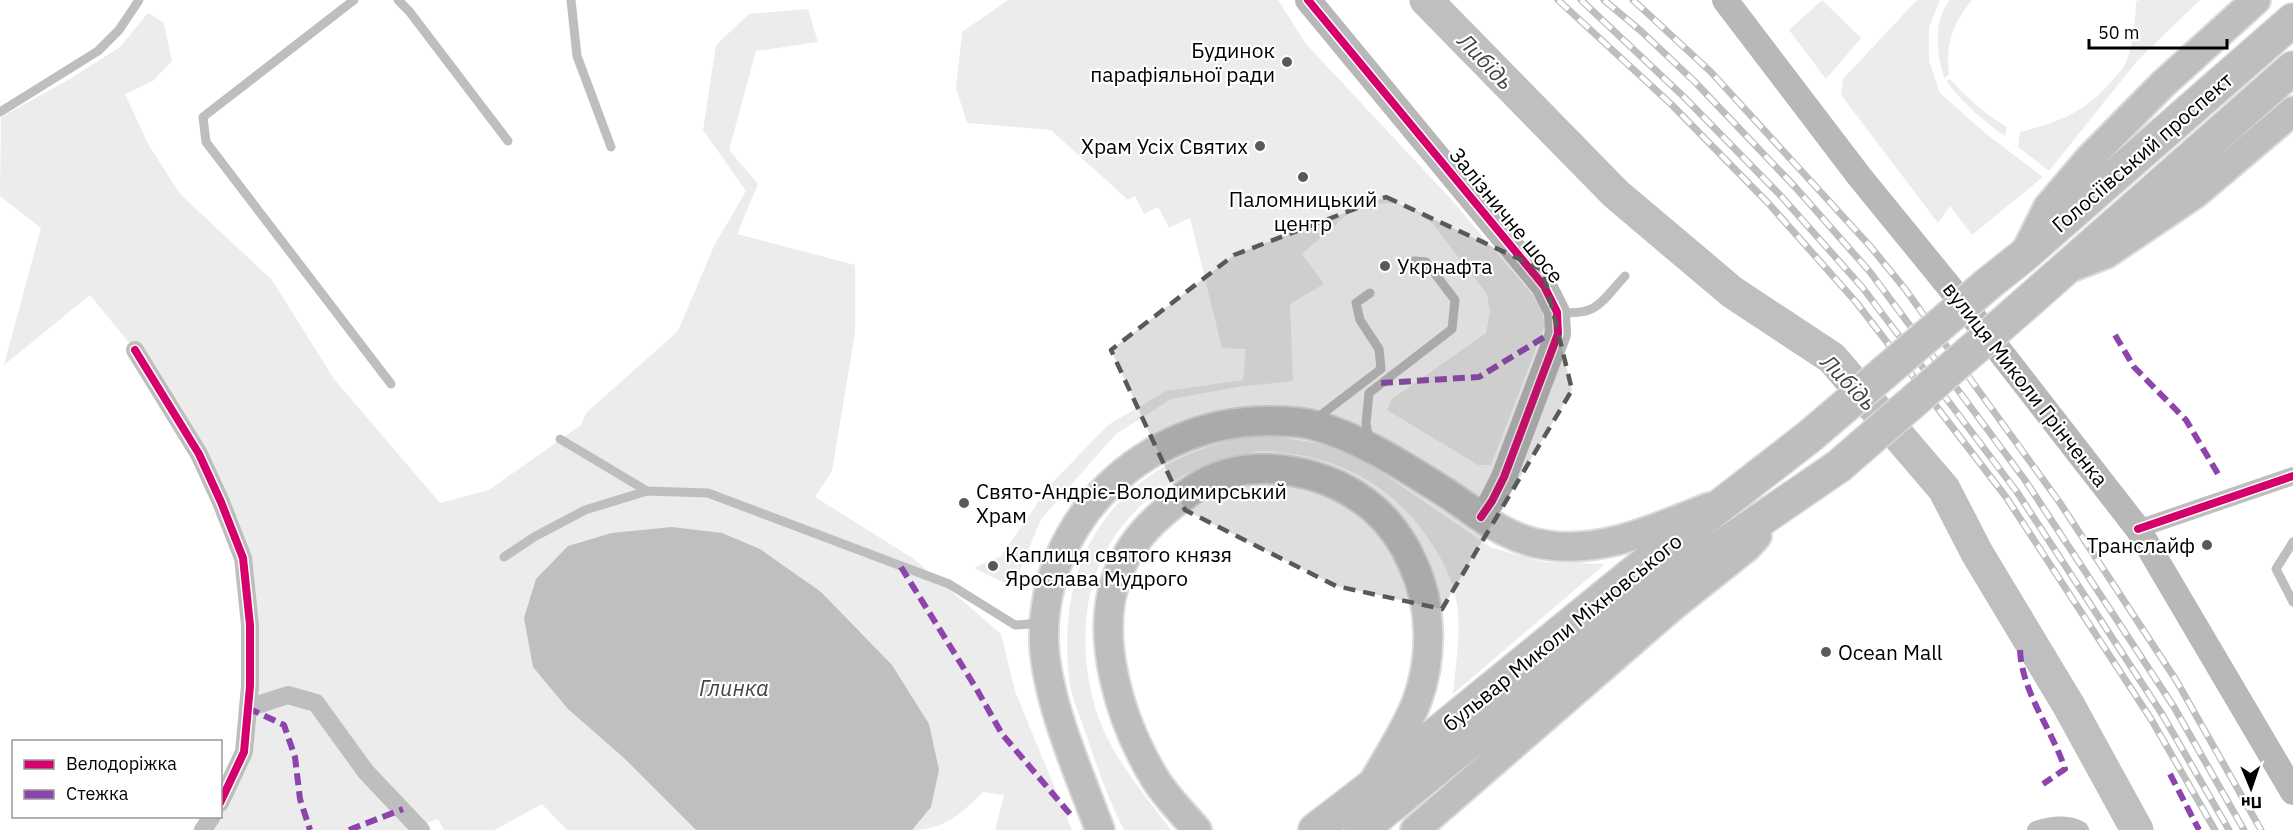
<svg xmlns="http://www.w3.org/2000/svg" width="2293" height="830" viewBox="0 0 2293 830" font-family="'IBM Plex Sans',sans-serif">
  <rect width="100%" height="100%" fill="#fff"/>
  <g fill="#ececec">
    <path d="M1008,0H1278L1306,44L1450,198L1541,305L1545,325L1491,465H1478L1387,410L1392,399L1486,333L1490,312L1487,294L1433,224L1402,203L1359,204L1302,254L1324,284L1290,304L1293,381L1237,387L1171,399L1116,434L1041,519L1013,587L974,568L1001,556L1050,485L1108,425L1166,391L1243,380L1246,349L1222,348L1190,218L1169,228L1158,207L1144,214L1135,196L1128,200L1051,130L967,123L956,88L962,32Z"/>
    <path d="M1822,0L1861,38L1826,79L1789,30Z"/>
    <path d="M1917,0H1940L1929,27V61L1940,93L1984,132L2043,177L1972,235L1950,206L1938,223L1841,95L1843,79Z"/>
    <path d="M1950,0H1972C1952,25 1946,42 1949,75L1944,78C1937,52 1932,22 1950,0Z"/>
    <path d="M2140,0H2200L2137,61L2049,171L2018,147L2020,132C2058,122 2082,114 2109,84C2114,78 2121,72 2124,66C2134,46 2135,22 2136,1Z"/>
    <path d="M808,9L818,42L756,51L729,150L758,184L737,234L855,265V333L832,471L815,497L914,559L1001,634L1015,691L1072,830H995L1004,795L983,792C962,813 944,830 912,830L930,807L568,709L625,759L696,830H567L542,804L495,830H444L438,819L419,826L417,830H203L220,816L221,803L244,752L250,625L221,502L135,350L90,295L4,365L41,228L0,196L1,117L70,79L120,47L148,13L164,23L172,61L153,81L125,94L148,144L180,194L272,280L334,379L440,503L489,490L581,425L586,413L678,331L714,246L746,191L703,130L716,45L749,14Z"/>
    <path d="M1950,79C1967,98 1985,114 2007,127L2005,136C1982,120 1963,103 1946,81Z"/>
    <path d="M1272,436L1321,444L1362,459L1490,547L1543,562L1605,564L1453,694C1456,661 1463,624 1454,590C1446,562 1427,534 1408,513C1375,478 1332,458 1285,453C1278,452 1269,451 1262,451C1201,458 1141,491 1109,545C1081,593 1080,655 1095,707C1109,754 1142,791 1171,830H1124C1107,797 1096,763 1084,729C1080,715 1072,700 1070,685C1054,564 1107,474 1227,441C1241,437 1258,437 1272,436Z"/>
  </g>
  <path fill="#bfbfbf" d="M672,527L722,533L760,549L821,592L892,665L929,724L939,770L931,807L912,830H696L625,759L568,709L533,667L524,618L536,579L568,546L612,533Z"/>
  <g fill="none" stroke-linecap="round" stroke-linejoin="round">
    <path stroke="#bfbfbf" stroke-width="33" d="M1426,0L1616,194L1732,292L1832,358L1944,489L1977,553L2069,706L2137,830"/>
    <defs>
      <g id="primary">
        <path d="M2027,249L2048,207L2088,160L2163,84L2256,0"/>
        <path d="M2072,267L2106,254L2195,194L2293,111"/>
        <path d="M1100,830C1079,773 1047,703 1044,643C1040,519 1147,421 1267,421C1281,421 1296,421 1309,424C1357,435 1410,470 1451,496C1482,517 1508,540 1546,545C1604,554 1657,527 1710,507"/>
        <path d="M1197,830C1183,813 1165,796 1154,777C1121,722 1093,636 1118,574C1127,550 1145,528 1164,512C1176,502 1189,491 1204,483C1257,455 1330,471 1374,509C1391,524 1404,543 1413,564C1432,605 1433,658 1417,701C1406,729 1389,755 1374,781"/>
        <path d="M1415,830L1673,606L1747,547L1757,536"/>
      </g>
      <g id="highway">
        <path d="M1989,283L2023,256L2293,20"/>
        <path d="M2015,313L2293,68"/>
        <path d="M1315,830L1371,787L1631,575L1810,436"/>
        <path d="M1361,830L1652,594L1839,466"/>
      </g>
    </defs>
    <use href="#primary" stroke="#dbdbdb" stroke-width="32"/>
    <use href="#highway" stroke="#dbdbdb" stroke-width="36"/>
    <g stroke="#bebebe" stroke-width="9">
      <path d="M354,0L203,117L206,142L391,384"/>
      <path d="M398,0L409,11L508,141"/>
      <path d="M571,0L577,56L611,147"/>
      <path d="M0,112L98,51L119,30L139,0"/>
      <path d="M1558,312C1598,316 1600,303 1625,276"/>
      <path d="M1313,421L1381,369L1379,349L1360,320L1356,303L1370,293"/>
      <path d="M560,439L647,491"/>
      <path d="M1369,441L1366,423L1369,393L1452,329L1455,300L1426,262L1414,261L1410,264"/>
      <path d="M2293,542L2276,569L2293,602"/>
      <path d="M504,557L534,537L585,510L647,491L708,493L949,584L1015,625L1043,623"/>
    </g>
    <g stroke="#bebebe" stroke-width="18">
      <path d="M135,350L199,454L221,502L243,558L250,625V686L244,752L220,803"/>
      <path d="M2138,529L2293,476"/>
      <path d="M248,708L288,695L316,703L366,772L421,830"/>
      <path d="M203,830L212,816"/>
      <path d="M2036,830C2051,825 2066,823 2080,830"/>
    </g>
    <g stroke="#b8b8b8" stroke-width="26">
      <path d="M1308,0L1544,286L1557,312L1558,334L1504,477L1492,501L1481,517"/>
      <path d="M1725,0L1859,176L1956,295L2138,529L2293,792"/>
    </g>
    <use href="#primary" stroke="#bebebe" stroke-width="28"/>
    <use href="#highway" stroke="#bebebe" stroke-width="33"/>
    <defs>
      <g id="rail">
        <path d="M1558,0L1672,105L1769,204L1856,302L2006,497L2151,719L2215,830"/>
        <path d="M1581,0L1684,97L1781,196L1862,287L2017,492L2162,714L2229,830"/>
        <path d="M1604,0L1641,31L1695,82L1796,188L1870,272L2025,480L2174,707L2244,830"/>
        <path d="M1633,0L1711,72L1870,246L1905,289L2060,503L2176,680L2261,830"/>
      </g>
    </defs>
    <use href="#rail" stroke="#bebebe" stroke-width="7"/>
    <use href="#rail" stroke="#fff" stroke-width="4.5" stroke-dasharray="14" stroke-linecap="butt"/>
    <defs>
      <g id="highway-bridge">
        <path d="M1810,436L1989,283"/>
        <path d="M1839,466L2015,313"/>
      </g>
    </defs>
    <use href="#highway-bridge" stroke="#dbdbdb" stroke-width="36" stroke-linecap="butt"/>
    <use href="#highway-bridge" stroke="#bebebe" stroke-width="33"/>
    <g stroke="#8e44ad" stroke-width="6" stroke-dasharray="12 6" stroke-linecap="butt">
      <path d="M2115,335L2134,367L2186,420L2218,474"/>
      <path d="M1381,383L1479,377L1546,336"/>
      <path d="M901,567L976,688L1002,734L1070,814"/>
      <path d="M2020,650C2022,693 2052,729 2065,769L2043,784"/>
      <path d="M248,708L284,725L295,757L300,799L310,830"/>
      <path d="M2170,774L2199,830"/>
      <path d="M349,830L403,809"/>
    </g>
    <defs>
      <g id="cycleway">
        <path d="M1308,0L1544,286L1557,312L1558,334L1504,477L1492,501L1481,517"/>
        <path d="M135,350L199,454L221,502L243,558L250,625V686L244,752L220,803"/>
        <path d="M2138,529L2293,476"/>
      </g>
    </defs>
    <use href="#cycleway" stroke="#fff" stroke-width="11"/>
    <use href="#cycleway" stroke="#d6006c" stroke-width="8"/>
  </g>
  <path fill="#595959" fill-opacity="0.2" stroke="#595959" stroke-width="4.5" stroke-dasharray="12 8" stroke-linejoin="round" d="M1386,197L1543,270L1572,390L1442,609L1336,586L1185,510L1111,350L1234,255Z"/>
  <g fill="#595959" stroke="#fff" stroke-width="2">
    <circle cx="1287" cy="62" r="6"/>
    <circle cx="1260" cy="146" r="6"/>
    <circle cx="1303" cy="177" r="6"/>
    <circle cx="1385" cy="266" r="6"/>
    <circle cx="964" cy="503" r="6"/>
    <circle cx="2207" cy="545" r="6"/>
    <circle cx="993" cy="566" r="6"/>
    <circle cx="1826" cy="652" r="6"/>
  </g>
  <g text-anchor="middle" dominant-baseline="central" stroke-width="4.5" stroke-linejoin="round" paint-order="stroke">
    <g font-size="21" fill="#000" stroke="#fff" text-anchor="start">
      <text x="1275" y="50" text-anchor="end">Будинок<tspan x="1275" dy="24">парафіяльної ради</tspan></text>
      <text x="1248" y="146" text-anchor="end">Храм Усіх Святих</text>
      <text x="1303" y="199" text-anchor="middle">Паломницький<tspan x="1303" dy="24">центр</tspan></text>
      <text x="1397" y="266">Укрнафта</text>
      <text x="976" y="491">Свято-Андріє-Володимирський<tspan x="976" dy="24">Храм</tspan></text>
      <text x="2195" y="545" text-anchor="end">Транслайф</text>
      <text x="1005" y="554">Каплиця святого князя<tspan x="1005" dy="24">Ярослава Мудрого</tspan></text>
      <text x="1838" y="652">Ocean Mall</text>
    </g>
    <g font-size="21" fill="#000" stroke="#fff">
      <text transform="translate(2142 152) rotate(-41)">Голосіївський проспект</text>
      <text transform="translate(1507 215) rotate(51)">Залізничне шосе</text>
      <text transform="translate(2026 384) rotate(52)">вулиця Миколи Грінченка</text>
      <text transform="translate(1562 632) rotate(-39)">бульвар Миколи Міхновського</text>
    </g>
    <g font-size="22" font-style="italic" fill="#444" stroke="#fff">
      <text transform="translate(1486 61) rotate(46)">Либідь</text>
      <text transform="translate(1849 382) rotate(46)">Либідь</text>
      <text x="734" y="687">Глинка</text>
    </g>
  </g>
  <rect x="12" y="740" width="210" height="78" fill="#ffffff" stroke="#999999" stroke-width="1.5"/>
  <rect x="24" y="760" width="30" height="9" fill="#d6006c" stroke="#999999" stroke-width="1.5"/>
  <text x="66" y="770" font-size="18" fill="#000000">Велодоріжка</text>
  <rect x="24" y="790" width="30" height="9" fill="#8e44ad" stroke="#999999" stroke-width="1.5"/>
  <text x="66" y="800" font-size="18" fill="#000000">Стежка</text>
  <g transform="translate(2251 788) rotate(178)" stroke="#ffffff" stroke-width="4.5" paint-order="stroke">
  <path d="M0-4.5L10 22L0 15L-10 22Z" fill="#000000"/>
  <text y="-9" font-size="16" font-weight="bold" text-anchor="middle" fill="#000000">Пн</text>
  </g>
  <path d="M2089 39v9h138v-9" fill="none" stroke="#000000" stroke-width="3"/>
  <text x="2098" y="39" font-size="18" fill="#000000" stroke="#ffffff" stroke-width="4.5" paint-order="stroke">50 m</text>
</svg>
